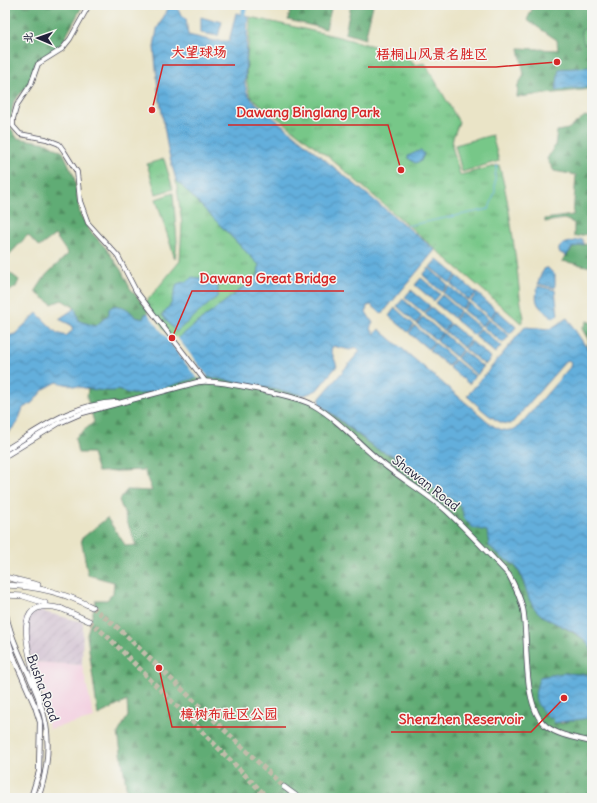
<svg xmlns="http://www.w3.org/2000/svg" width="597" height="803" viewBox="0 0 597 803" font-family="Delius,'LXGW WenKai TC',sans-serif">
  <defs>
    <pattern id="industrial-furrows" width="10" height="10" patternUnits="userSpaceOnUse"><rect width="10" height="10" fill="#cfbdcf"/><path d="M-1 1l2-2M0 10L10 0M9 11l2-2" fill="none" stroke="#b1a2b3"/></pattern>
    <pattern id="grass-tufts" width="24" height="20" patternUnits="userSpaceOnUse"><rect width="24" height="20" fill="#77c788"/><path d="M3 7l-1-3M5 7V3M7 7l1-3M15 17l-1-3M17 17v-4M19 17l1-3" fill="none" stroke="#61a170"/></pattern>
    <pattern id="forest-firs" width="22" height="20" patternUnits="userSpaceOnUse"><rect width="22" height="20" fill="#61ac74"/><path d="M5 1l3.5 6h-7zM16 11l3.5 6h-7z" fill="#508c60"/></pattern>
    <pattern id="water-waves" width="16" height="10" patternUnits="userSpaceOnUse"><rect width="16" height="10" fill="#63afdc"/><path d="M0 5q4-4 8 0t8 0" fill="none" stroke="#518eb4"/></pattern>
  </defs>
  <rect width="100%" height="100%" fill="#f6f6f2"/>
  <filter id="ink" filterUnits="userSpaceOnUse"><feTurbulence type="fractalNoise" baseFrequency=".025" numOctaves="2"/><feDisplacementMap in="SourceGraphic" scale="8" xChannelSelector="R" yChannelSelector="G"/><feConvolveMatrix kernelMatrix="1 2 1 2 8 2 1 2 1" color-interpolation-filters="sRGB"/></filter>
  <filter id="wash" filterUnits="userSpaceOnUse"><feTurbulence type="fractalNoise" baseFrequency=".012" numOctaves="4" result="noise"/><feDisplacementMap in="SourceGraphic" scale="16" xChannelSelector="R" yChannelSelector="G"/><feGaussianBlur stdDeviation="0.9" result="paint"/><feColorMatrix in="noise" values="0 0 0 0 0 0 0 0 0 0 0 0 0 0 0 0 0 1.4 0 .05"/><feComposite in="paint" operator="in"/></filter>
  <g filter="url(#wash)">
    <rect width="100%" height="100%" fill="#eae4c7"/>
    <path fill="#f3cfe0" d="M31,662L82,665L94,718L49,729L45,701Z"/>
    <path fill="url(#industrial-furrows)" d="M40,611L83,622L82,665L31,662L23,621L27,615Z"/>
    <g fill="url(#grass-tufts)" stroke="#4c7462">
      <path d="M250,17L335,36L404,54L415,65L425,63L459,122L453,138L452,146L460,175L499,165C508,196 512,230 516,262C519,281 519,299 524,317L521,323L331,159L252,98C240,79 251,41 250,17Z"/>
      <path d="M164,159L173,189L156,194L147,164Z"/>
      <path d="M176,180L259,265L258,276L172,343L146,302L180,261L182,224Z"/>
      <path d="M173,193L177,241L175,259L156,199Z"/>
    </g>
    <g fill="url(#forest-firs)" stroke="#426758">
      <path d="M5,5H83L60,47L35,63L29,84L14,101L9,125L17,138L47,143L63,152L74,176L80,214L90,231L105,247L121,270L130,288L150,313L145,314L143,319L135,317L130,311L109,314L96,326L83,324L77,320L75,308L62,300L52,304L35,292L46,275L68,254L55,235L39,247L28,235L5,259Z"/>
      <path d="M292,5H332L326,29L288,20Z"/>
      <path d="M351,5H373L365,39L345,33Z"/>
      <path d="M534,5H592V89L517,97L518,85L524,75L519,48L558,50L557,40L527,20Z"/>
      <path d="M585,116L592,118V233L574,237V223L564,219L545,222V219L573,215L576,175L554,171L547,159L555,145L557,131L568,129Z"/>
      <path d="M592,243L591,267L562,261L574,247Z"/>
      <path d="M5,269L19,280L16,287L5,294Z"/>
      <path d="M587,321L592,323V356L587,348L589,341L582,329Z"/>
      <path d="M196,377H209L294,393L318,404L375,448L398,458L409,473L458,503L463,512L487,531L503,558L511,560L519,572L526,590L538,612L582,638L590,645L592,652V675L563,673L553,718L561,724L574,719L589,718L592,721V798H128L118,733L128,716L127,701L98,715L87,635L96,600H107L113,593L114,582L88,575L81,539L107,518L126,546L136,545L119,500L127,490L152,491L144,470L98,472L92,453H78L75,438L94,422L87,398L88,388L105,391L118,390L133,394Z"/>
    </g>
    <g fill="#77c788" stroke="#4c7462">
      <path d="M592,28V42L584,44L581,30Z"/>
      <path d="M492,135L499,161L462,172L455,145Z"/>
    </g>
    <g fill="url(#water-waves)" stroke="#42688c">
      <path d="M169,7L177,9L183,16L186,18L188,35L214,41H229L236,13L248,16L245,84L247,92L252,100L435,250L382,314L371,305L367,306L366,312L373,323L370,328L375,334L379,329L492,425C501,431 510,433 519,426L570,367L571,362L568,360L565,362L511,424C495,425 479,406 467,396L525,327L550,329L567,318L592,356V652C585,630 555,627 539,613C527,603 526,584 519,571C513,562 511,563 503,558C498,555 493,549 489,546L487,531L473,528L463,517V512L458,503L409,473L398,458L375,448L319,403L320,398L360,351L356,347L350,350L333,346L331,350L337,366L317,390L305,395L209,377C183,377 157,395 133,394C128,394 123,391 118,390C110,394 67,385 57,382L44,389L32,403L23,408L17,424L5,436V337L15,334L37,313L57,333L66,336L73,330L71,325L59,319L75,308L79,321L96,326L109,314V309L113,306C123,305 129,309 135,317L143,319L145,314L150,313L173,342L258,276L259,265L176,180L168,150L158,89L154,47L157,29Z"/>
      <path d="M201,17L214,21L215,20L222,22L218,36L201,33Z"/>
      <path d="M592,67V87L556,90L559,69Z"/>
      <path d="M421,150L424,154L421,161L415,163L408,158V156Z"/>
      <path d="M582,239L584,244L572,248L566,256L559,252V248L563,244Z"/>
      <path d="M437,259L456,275L450,283L430,267Z"/>
      <path d="M429,268L448,285L442,292L423,275Z"/>
      <path d="M545,268H548L555,275V288L538,284L540,276Z"/>
      <path d="M457,276L476,293L469,300L451,284Z"/>
      <path d="M192,277L214,280L218,287V296L176,332L162,315L171,304L177,284L183,282H187Z"/>
      <path d="M421,278L440,294L434,301L415,285Z"/>
      <path d="M449,286L468,302L462,309L443,293Z"/>
      <path d="M538,286L555,290L558,315L553,318C539,307 533,305 538,286Z"/>
      <path d="M411,290L430,306L424,313L405,297Z"/>
      <path d="M477,293L496,310L490,317L471,301Z"/>
      <path d="M442,295L460,311L454,318L435,303Z"/>
      <path d="M403,299L422,316L416,323L397,306Z"/>
      <path d="M469,303L488,319L482,326L463,310Z"/>
      <path d="M431,307L450,323L444,331L425,314Z"/>
      <path d="M395,308L414,325L408,332L389,316Z"/>
      <path d="M497,310L516,327L510,334L491,318Z"/>
      <path d="M461,312L480,328L474,335L455,319Z"/>
      <path d="M423,317L442,333L436,340L417,324Z"/>
      <path d="M489,320L509,336L503,343L483,327Z"/>
      <path d="M451,324L470,340L464,348L445,331Z"/>
      <path d="M415,326L434,342L428,349L409,333Z"/>
      <path d="M481,329L501,346L495,353L475,336Z"/>
      <path d="M443,333L462,350L456,357L437,341Z"/>
      <path d="M471,341L491,358L485,365L465,349Z"/>
      <path d="M435,343L454,359L448,366L429,350Z"/>
      <path d="M463,351L483,367L477,375L457,358Z"/>
      <path d="M455,360L475,376L469,384L449,367Z"/>
      <path d="M563,673L592,675V721L589,718L554,723L553,718H549C534,703 532,697 540,677Z"/>
    </g>
    <path fill="#eae4c7" d="M150,311L172,340L176,336L208,377H200L201,379H199L196,377L147,312Z"/>
    <g fill="none" stroke-linecap="round" stroke-linejoin="round">
      <g stroke="#63afdc" stroke-width="1">
        <path d="M170,7L171,5"/>
        <path d="M178,10L179,5"/>
        <path d="M406,226L489,209L495,192V176L497,165"/>
      </g>
      <path stroke="#63afdc" stroke-width="4.5" d="M243,15L245,5"/>
    </g>
  </g>
  <g filter="url(#ink)">
    <g fill="none" stroke-linecap="round" stroke-linejoin="round">
      <g stroke="#c2bdab" stroke-width="5" stroke-dasharray="5 2.5" stroke-linecap="butt">
        <path d="M92,607L117,627L284,787"/>
        <path d="M89,621L108,637L268,798"/>
      </g>
      <defs>
        <path id="secondary" d="M89,5L70,39L62,49L38,64L31,84L17,105L13,119V126L20,134L46,139L59,144L64,151L77,172L80,201L88,223L118,256L136,291L205,381"/>
        <g id="primary">
          <path d="M5,450C44,427 69,405 117,402"/>
          <path d="M5,456L59,423L82,413L198,382C216,379 297,396 313,405C341,421 362,448 387,467C408,483 431,496 450,514C470,533 490,555 509,575C515,586 520,597 523,609C529,640 521,705 546,726C559,736 577,738 592,742"/>
          <path d="M5,610C12,650 39,685 46,725C50,749 46,776 38,798"/>
          <path d="M5,630L14,658L35,706L40,722L39,772L31,798"/>
        </g>
        <g id="highway">
          <path d="M5,577L38,585"/>
          <path d="M5,585C35,586 65,593 92,607"/>
          <path d="M5,595L23,596L45,603"/>
          <path d="M60,608L89,621"/>
          <path d="M5,644L14,658"/>
          <path d="M40,706C37,668 0,592 62,609"/>
          <path d="M284,787L299,798"/>
        </g>
      </defs>
      <use href="#secondary" stroke="#403f50" stroke-width="5.5"/>
      <use href="#primary" stroke="#403f50" stroke-width="6"/>
      <use href="#highway" stroke="#403f50" stroke-width="6"/>
      <use href="#secondary" stroke="#fff" stroke-width="4"/>
      <use href="#primary" stroke="#fff" stroke-width="4.5"/>
      <use href="#highway" stroke="#fff" stroke-width="5"/>
    </g>
  </g>
  <g text-anchor="middle" dominant-baseline="central" stroke-width="3" stroke-linejoin="round" paint-order="stroke">
    <g font-size="13" fill="#22223b" stroke="#f6f6f2">
      <text transform="translate(426 483) rotate(38)">Shawan Road</text>
      <text transform="translate(43 688) rotate(70)">Busha Road</text>
    </g>
  </g>
  <path fill="none" stroke="#d62828" stroke-width="1.5" d="M152 110L163 65H235M557 62L496 67H368M401 170L388 125H228M172 338L192 291H344M159 668L172 727H286M564 698L531 732H391"/>
  <g fill="#d62828" stroke="#f6f6f2" stroke-width="1.5">
    <circle cx="152" cy="110" r="4"/>
    <circle cx="557" cy="62" r="4"/>
    <circle cx="401" cy="170" r="4"/>
    <circle cx="172" cy="338" r="4"/>
    <circle cx="159" cy="668" r="4"/>
    <circle cx="564" cy="698" r="4"/>
  </g>
  <g font-size="14" text-anchor="middle" font-weight="bold" fill="#d62828" stroke="#f6f6f2" stroke-width="3" stroke-linejoin="round" paint-order="stroke">
    <text x="199" y="57">大望球场</text>
    <text x="432" y="59">梧桐山风景名胜区</text>
    <text x="308" y="117">Dawang Binglang Park</text>
    <text x="268" y="283">Dawang Great Bridge</text>
    <text x="229" y="719">樟树布社区公园</text>
    <text x="461" y="724">Shenzhen Reservoir</text>
  </g>
  <rect width="597" height="803" fill="none" stroke="#f6f6f2" stroke-width="20"/>
  <g transform="translate(38 38) rotate(272)" stroke="#f6f6f2" stroke-width="3" paint-order="stroke">
  <path d="M0-3L7 15L0 10L-7 15Z" fill="#22223b"/>
  <text y="-6" font-size="11" font-weight="bold" text-anchor="middle" fill="#22223b">北</text>
  </g>
</svg>
